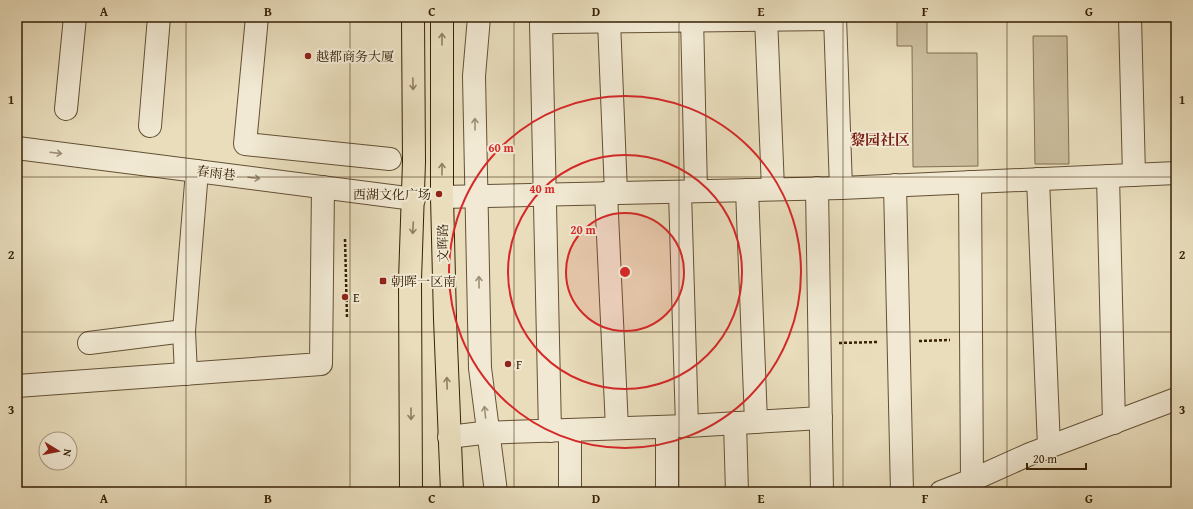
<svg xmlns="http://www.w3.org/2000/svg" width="1193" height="509" viewBox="0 0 1193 509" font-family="'Gentium Book Plus','Noto Serif SC',serif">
  <rect width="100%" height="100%" fill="#e9ddbc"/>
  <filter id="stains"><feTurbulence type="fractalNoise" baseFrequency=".005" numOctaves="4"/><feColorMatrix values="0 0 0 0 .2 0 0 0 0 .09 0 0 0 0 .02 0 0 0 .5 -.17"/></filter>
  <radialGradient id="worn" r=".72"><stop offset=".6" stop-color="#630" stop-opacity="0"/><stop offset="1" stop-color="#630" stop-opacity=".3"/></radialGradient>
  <g fill="#cbbd9d" stroke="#816f52">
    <path d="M897,17H927V53H977L978,166L913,167L912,46H897Z"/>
    <path d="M1033,36H1067L1069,164H1035Z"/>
  </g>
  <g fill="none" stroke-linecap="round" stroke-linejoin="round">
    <defs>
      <g id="minor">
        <path d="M257,17L245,144L390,159"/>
        <path d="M479,17L474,76L480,368L496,492"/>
        <path d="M692,17L696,191"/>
        <path d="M766,17L773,189"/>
        <path d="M835,17L841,188"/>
        <path d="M1130,17L1134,175"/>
        <path d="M609,21L616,193"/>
        <path d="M557,22L835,19"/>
        <path d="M66,109L75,17"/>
        <path d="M150,126L159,17"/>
        <path d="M17,148L414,199"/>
        <path d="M1108,176L1114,423"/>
        <path d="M1038,179L1049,447"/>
        <path d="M970,182L972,480"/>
        <path d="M895,185L902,492"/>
        <path d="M817,188L822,492"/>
        <path d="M747,190L756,422"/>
        <path d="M680,192L687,426"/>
        <path d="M606,193L617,428"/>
        <path d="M442,197L841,188L1176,173"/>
        <path d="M89,343L184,331"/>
        <path d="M186,374L184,331L197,171"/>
        <path d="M17,386L321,364L323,187"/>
        <path d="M735,423L737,492"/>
        <path d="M667,427V492"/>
        <path d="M570,430V492"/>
        <path d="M550,431L541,23L557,22V17"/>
        <path d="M449,437L482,433L687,426L821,418"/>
        <path d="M941,492L972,480L1030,454L1176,399"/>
      </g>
      <g id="major">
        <path d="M442,17V197L445,319L452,492"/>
        <path d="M411,492L410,280L414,162L413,17"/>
      </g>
    </defs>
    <use href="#minor" stroke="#645034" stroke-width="24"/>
    <use href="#major" stroke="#372106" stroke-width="24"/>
    <g stroke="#372106" stroke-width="2.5" stroke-dasharray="3 2" stroke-linecap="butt">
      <path d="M345,239L347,318"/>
      <path d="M919,341L950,340"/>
      <path d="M839,343L878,342"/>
    </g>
    <use href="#minor" stroke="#f1e9d3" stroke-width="22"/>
    <use href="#major" stroke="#e9ddbc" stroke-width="22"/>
  </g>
  <defs><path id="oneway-shaft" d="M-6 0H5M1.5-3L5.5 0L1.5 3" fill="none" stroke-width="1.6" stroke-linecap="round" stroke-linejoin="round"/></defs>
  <g stroke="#907f61">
    <use href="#oneway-shaft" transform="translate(442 39) rotate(-90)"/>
    <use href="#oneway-shaft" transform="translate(413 84) rotate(89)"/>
    <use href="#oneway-shaft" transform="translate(442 169) rotate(-90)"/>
    <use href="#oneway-shaft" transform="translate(413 228) rotate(93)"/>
    <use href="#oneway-shaft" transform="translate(447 383) rotate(-92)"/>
    <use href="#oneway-shaft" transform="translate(411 414) rotate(90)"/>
  </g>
  <g stroke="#9d8f77">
    <use href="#oneway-shaft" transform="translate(475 124) rotate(-91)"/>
    <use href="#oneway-shaft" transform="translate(56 153) rotate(7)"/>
    <use href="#oneway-shaft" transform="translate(254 178) rotate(7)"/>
    <use href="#oneway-shaft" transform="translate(479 282) rotate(-91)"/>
    <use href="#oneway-shaft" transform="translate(485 412) rotate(-96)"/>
  </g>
  <path fill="none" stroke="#372106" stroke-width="1" stroke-opacity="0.55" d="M186,17V492M350,17V492M514,17V492M679,17V492M843,17V492M1007,17V492M17,177H1176M17,332H1176"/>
  <circle cx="625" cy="272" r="59" fill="#d62828" fill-opacity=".12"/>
  <g fill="none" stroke="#d62828" stroke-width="2">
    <circle cx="625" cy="272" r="59"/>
    <circle cx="625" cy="272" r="117"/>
    <circle cx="625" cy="272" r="176"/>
  </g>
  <g fill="#8f2418" stroke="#f1e9d3" stroke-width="1.5">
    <circle cx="308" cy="56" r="4"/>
    <circle cx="439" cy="194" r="4"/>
    <rect x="379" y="277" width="8" height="8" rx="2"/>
    <circle cx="345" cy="297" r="4"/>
    <circle cx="508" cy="364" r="4"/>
  </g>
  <g text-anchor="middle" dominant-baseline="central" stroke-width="4" stroke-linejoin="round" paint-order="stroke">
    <g font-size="13" fill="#372106" stroke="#f1e9d3" text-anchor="start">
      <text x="316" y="56">越都商务大厦</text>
      <text x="431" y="194" text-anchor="end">西湖文化广场</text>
      <text x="391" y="281">朝晖一区南</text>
      <text x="353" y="297">E</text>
      <text x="516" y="364">F</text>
    </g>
    <g font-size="13" fill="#372106" stroke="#f1e9d3">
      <text transform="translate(216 173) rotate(7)">春雨巷</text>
      <text transform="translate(443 243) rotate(-91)">文晖路</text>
    </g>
    <g font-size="15" font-weight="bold" fill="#7a1f14" stroke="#f1e9d3">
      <text x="880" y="139">黎园社区</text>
    </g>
  </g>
  <circle cx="625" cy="272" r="6" fill="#d62828" stroke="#f1e9d3" stroke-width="2"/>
  <g font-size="12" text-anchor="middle" font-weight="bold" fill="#d62828" stroke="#f1e9d3" stroke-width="4" stroke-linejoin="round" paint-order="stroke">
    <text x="501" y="152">60 m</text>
    <text x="542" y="193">40 m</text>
    <text x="583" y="234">20 m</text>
  </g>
  <rect width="1193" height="509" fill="none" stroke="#e9ddbc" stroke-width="44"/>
  <g transform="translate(58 451) rotate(100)"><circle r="19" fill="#f1e9d3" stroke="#a79981"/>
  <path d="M0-3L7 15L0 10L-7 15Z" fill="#8f2418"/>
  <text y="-6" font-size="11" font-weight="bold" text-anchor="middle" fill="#372106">N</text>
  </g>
  <path d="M1027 463v6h59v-6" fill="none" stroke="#372106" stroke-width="2"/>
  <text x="1033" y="463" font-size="12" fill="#372106" stroke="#f1e9d3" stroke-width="3" paint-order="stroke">20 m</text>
  <rect x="22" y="22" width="1149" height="465" fill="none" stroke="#372106" stroke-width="1.5"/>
  <g font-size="13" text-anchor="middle" font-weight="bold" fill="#372106">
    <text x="104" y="16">A</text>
    <text x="268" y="16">B</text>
    <text x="432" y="16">C</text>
    <text x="596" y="16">D</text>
    <text x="761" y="16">E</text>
    <text x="925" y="16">F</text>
    <text x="1089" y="16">G</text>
    <text x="11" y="104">1</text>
    <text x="1182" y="104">1</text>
    <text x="11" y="259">2</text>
    <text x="1182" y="259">2</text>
    <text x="11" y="414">3</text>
    <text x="1182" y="414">3</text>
    <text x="104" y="503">A</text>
    <text x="268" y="503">B</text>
    <text x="432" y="503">C</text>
    <text x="596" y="503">D</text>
    <text x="761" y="503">E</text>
    <text x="925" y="503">F</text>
    <text x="1089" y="503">G</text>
  </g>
  <rect width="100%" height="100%" filter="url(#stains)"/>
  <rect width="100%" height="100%" fill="url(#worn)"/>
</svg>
